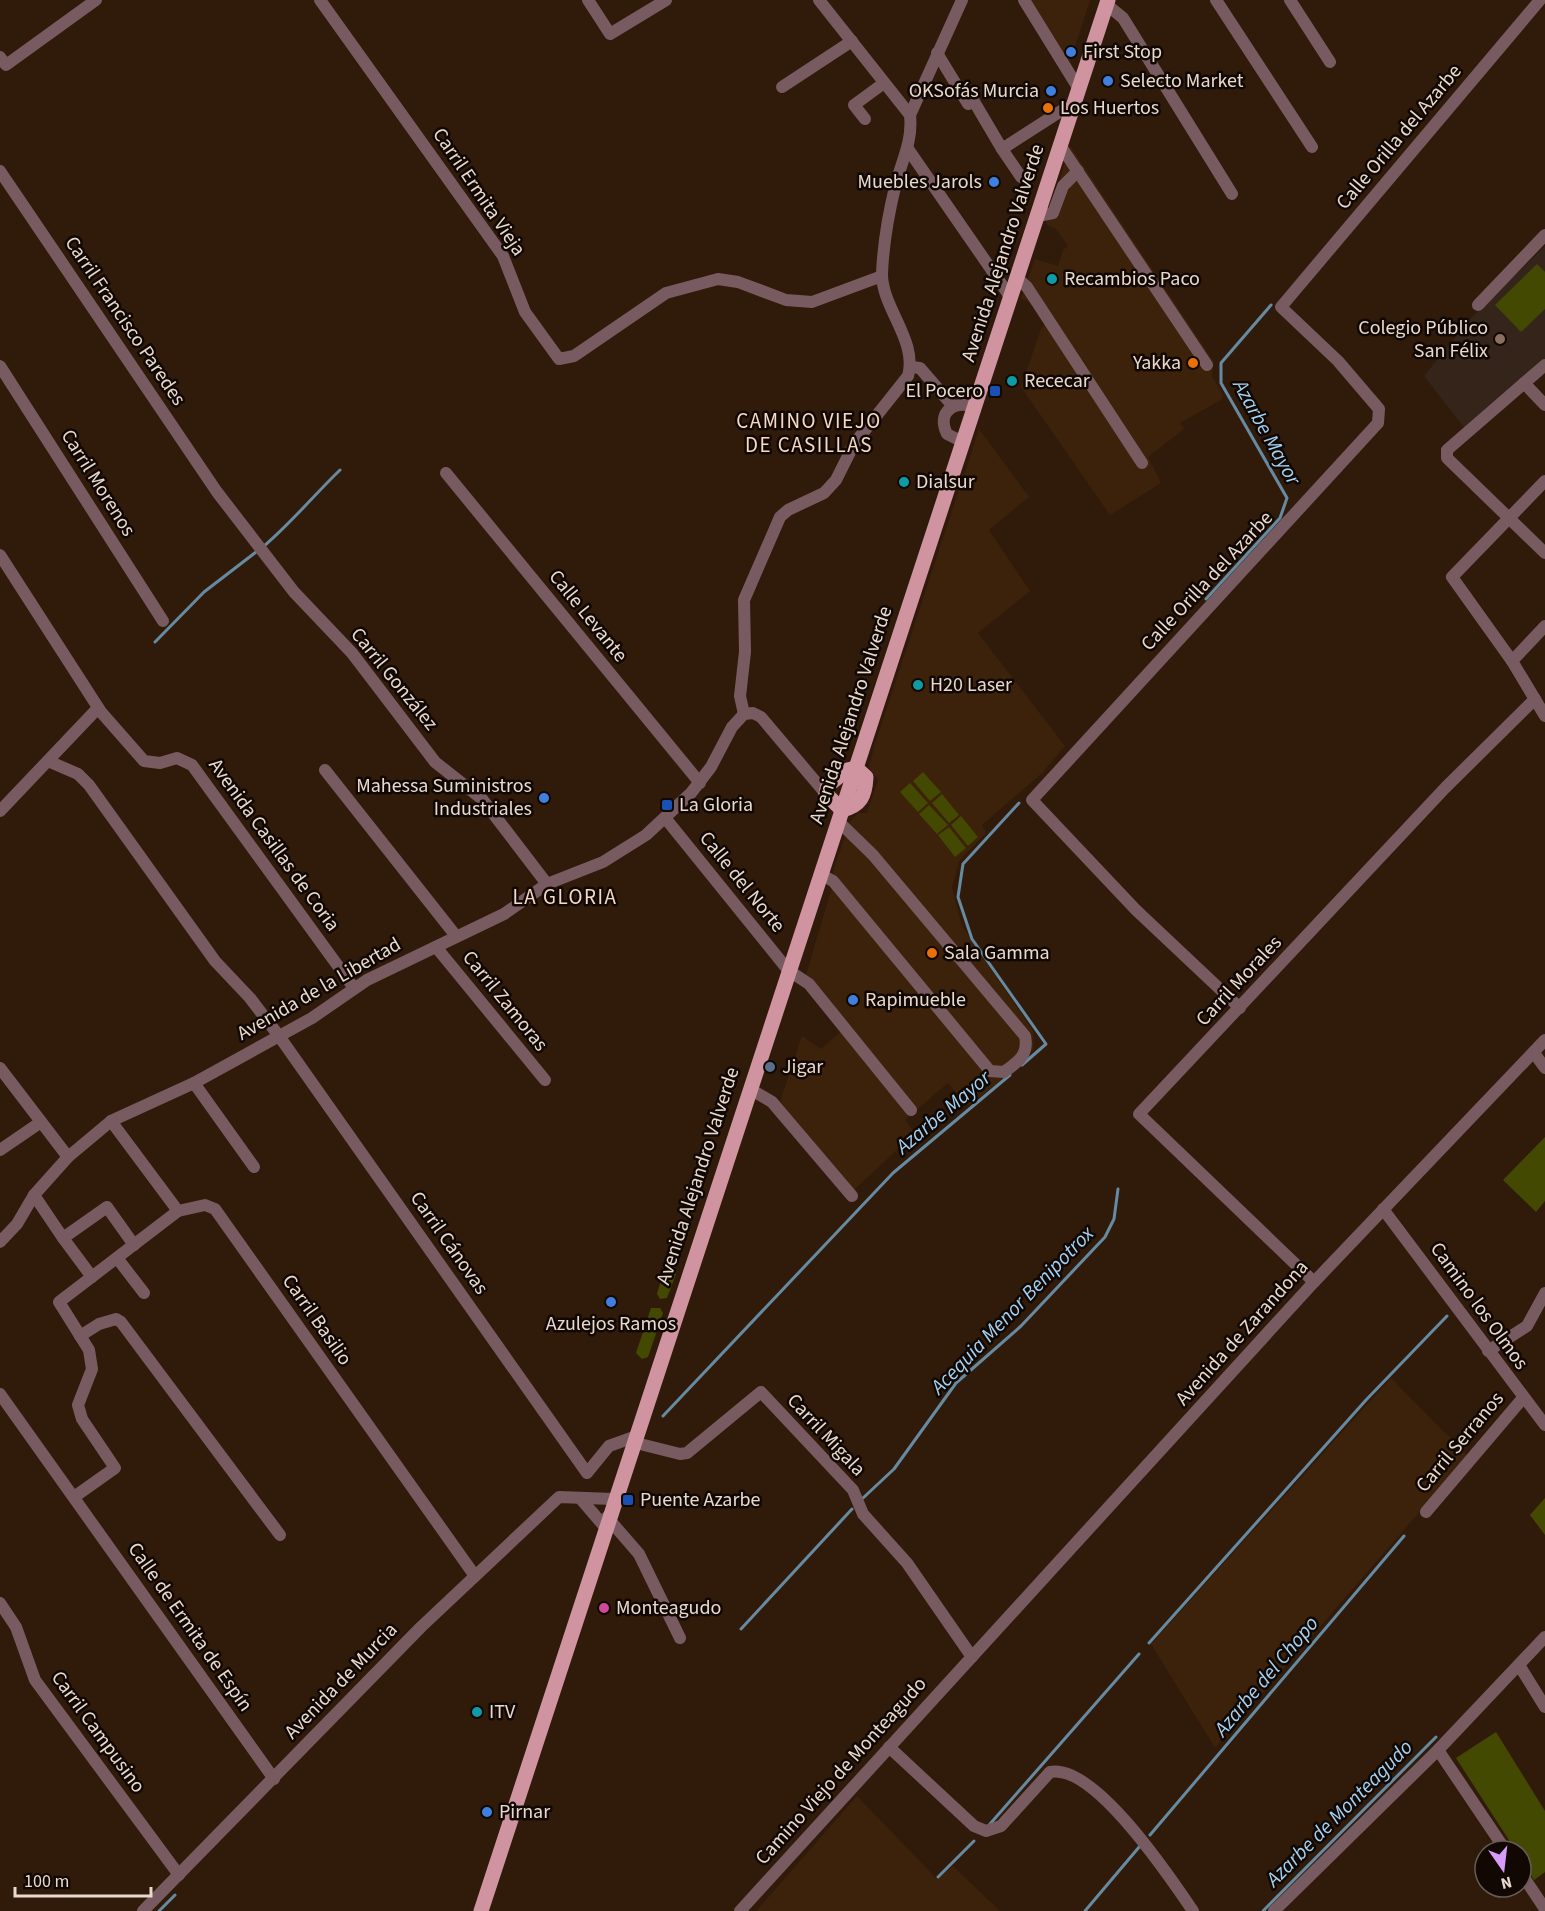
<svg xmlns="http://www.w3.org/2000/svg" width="1545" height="1911" viewBox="0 0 1545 1911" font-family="'Source Sans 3',sans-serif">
  <rect width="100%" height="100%" fill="#301b0b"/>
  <g fill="#3c210b">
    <path d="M1030,0H1090L1070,62Z"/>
    <path d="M1070,146L1214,362L1212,376L1223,395L1221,400L1180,423L1184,429L1148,457L1161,483L1110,515L1021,387L1041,329L1046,323L1035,304L1021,299L1035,259L1058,266L1063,250L1068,246L1056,229L1046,224Z"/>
    <path d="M979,429L1029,497L989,530L1030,591L978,633L1065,746L1042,773L982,825L986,833L959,861L952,888L962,926L1033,1031L1034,1049L996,1085L967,1106L948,1083L905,1120L915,1133L854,1190L780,1102L802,1036L821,1049L848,1025L806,975L835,877L833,871L850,822L858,813H867L878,780L869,768L874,747Z"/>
    <path d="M1391,1378L1468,1456L1215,1748L1151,1644Z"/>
    <path d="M857,1796L937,1879L953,1866L1000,1911H756Z"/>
  </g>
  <path fill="#34241a" d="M1545,246V361L1466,430L1424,376L1472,317Z"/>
  <g fill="#444902">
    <path d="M1537,264L1545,272V309L1521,332L1495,305Z"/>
    <path d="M923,772L941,792L930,801L913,781Z"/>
    <path d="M910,783L928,803L918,812L900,792Z"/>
    <path d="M942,794L959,815L949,823L932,803Z"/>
    <path d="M929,805L948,825L937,834L919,814Z"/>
    <path d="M961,816L978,837L968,846L951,825Z"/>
    <path d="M949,827L966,848L955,857L938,835Z"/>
    <path d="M1545,1137V1201L1536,1212L1503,1180Z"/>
    <path d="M671,1267L676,1274L667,1298L660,1299L657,1294L664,1270Z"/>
    <path d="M651,1308H660L663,1313L648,1357L642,1359L636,1353Z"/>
    <path d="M1545,1498V1535L1530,1515Z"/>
    <path d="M1496,1732L1545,1811V1872L1534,1880L1521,1859V1851H1516L1456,1758Z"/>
  </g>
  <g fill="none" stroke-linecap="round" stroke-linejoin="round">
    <g stroke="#668aa2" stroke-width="3">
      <path d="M264,546C291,523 314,495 340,470"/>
      <path d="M1206,599L1280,518L1287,498L1221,383V363L1271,305"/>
      <path d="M155,642L204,592L256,552"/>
      <path d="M1019,803L963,864L958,897L972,939L1046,1044L1022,1065"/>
      <path d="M663,1416L893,1173L1010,1075"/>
      <path d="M863,1498L894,1469L956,1383L1021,1326L1105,1237L1114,1219L1118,1189"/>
      <path d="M741,1629L852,1509"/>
      <path d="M1149,1643L1366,1400L1447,1316"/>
      <path d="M990,1824L1139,1654"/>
      <path d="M1150,1835L1404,1536"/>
      <path d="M938,1877L974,1841"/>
      <path d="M159,1911L175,1895"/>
      <path d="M1085,1911L1140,1846"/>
      <path d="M1263,1911L1436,1737"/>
    </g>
    <g stroke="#785b60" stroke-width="12">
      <path d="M320,0L503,256L525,312L559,359L574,356L666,293L718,279L738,282L786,300L812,302L882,276"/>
      <path d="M588,0L610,34L666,0"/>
      <path d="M819,0L910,115"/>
      <path d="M1024,0L1079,89"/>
      <path d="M1216,0L1312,147"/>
      <path d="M1290,0L1330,62"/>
      <path d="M1106,4L1123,18L1232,194"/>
      <path d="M937,53L968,104"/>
      <path d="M0,57L6,65L96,0"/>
      <path d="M782,87L852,41"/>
      <path d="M969,93L1002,149L1061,111L1072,108"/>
      <path d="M865,119L854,105L884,83"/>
      <path d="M1060,145L1207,365"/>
      <path d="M908,149L1011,298"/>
      <path d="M1002,149L1021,177"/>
      <path d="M0,171L217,492L294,592L352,653L435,762L482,799L547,884"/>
      <path d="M1038,216L1053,213L1063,186L1078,171"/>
      <path d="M1017,278L1027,287L1142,463"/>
      <path d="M1478,305L1545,235"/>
      <path d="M1545,365L1447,450V458L1545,553"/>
      <path d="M0,366L163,621"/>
      <path d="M911,367L920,368L952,405"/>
      <path d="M1524,383L1545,405"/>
      <path d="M963,442L947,434C936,411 955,400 975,407"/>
      <path d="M446,473L700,783"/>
      <path d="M1545,481L1452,577L1512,661L1545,716"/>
      <path d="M0,555L101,712L144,761L160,763L177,758L192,765L354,988"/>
      <path d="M1512,661L1545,626"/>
      <path d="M744,714L740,696L745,652L744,600L780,517L788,510L824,493L836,480L854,444L908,376C918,341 882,308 882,274C883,248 889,212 895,187C901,162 913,142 910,115L962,0"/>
      <path d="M744,714L753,713L761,717L826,794"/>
      <path d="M48,761L78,774L89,785L215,961L250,998L279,1036L587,1473L609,1446L634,1437"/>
      <path d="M325,770L456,936"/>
      <path d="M0,811L98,708"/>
      <path d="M666,819L788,970L809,984L911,1110"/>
      <path d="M820,874L833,881L990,1071L1004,1072C1018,1062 1029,1055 1025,1036L873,855L838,821"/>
      <path d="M436,947L545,1080"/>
      <path d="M1240,1008L1136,910L1032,800L1378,423L1379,409L1338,361L1281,307L1540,0"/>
      <path d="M1534,1053L1545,1068"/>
      <path d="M0,1068L68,1157"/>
      <path d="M194,1083L254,1167"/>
      <path d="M750,1089L772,1102L852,1196"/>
      <path d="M111,1121L178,1211L205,1205L215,1209L475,1576"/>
      <path d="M0,1150L41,1122"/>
      <path d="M34,1195L63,1238L107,1207L134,1245"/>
      <path d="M1383,1209L1545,1425"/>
      <path d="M63,1238L92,1277"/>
      <path d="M0,1242L17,1224L34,1195L68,1157L111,1121L194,1083L312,1018L367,980L504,914L547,884L603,862L646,835L691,793L711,767L732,727L744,714"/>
      <path d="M117,1258L144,1293"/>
      <path d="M1314,1282L1139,1114L1445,788L1535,699"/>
      <path d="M80,1336L99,1324L116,1319L121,1322L280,1535"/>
      <path d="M1488,1351L1527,1326L1545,1293"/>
      <path d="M0,1394L274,1779"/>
      <path d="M632,1442L680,1454L687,1453L761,1392L853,1490L863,1514L907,1563L972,1657"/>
      <path d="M74,1497L115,1468L82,1419L78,1405L92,1369L89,1350L59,1302L178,1211"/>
      <path d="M580,1498L604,1526"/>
      <path d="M1426,1512L1523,1398"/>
      <path d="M607,1517L639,1554L680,1638"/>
      <path d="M0,1603L16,1627L35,1680L179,1875"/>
      <path d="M1519,1665L1545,1707"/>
      <path d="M889,1747L974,1826L986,1831L1001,1826L1050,1772C1094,1763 1170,1877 1193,1911"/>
      <path d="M1438,1750L1506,1851"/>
      <path d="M1521,1873L1545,1909"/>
      <path d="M143,1911L421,1627L559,1497L613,1499"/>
      <path d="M740,1911L1314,1282L1545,1040"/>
      <path d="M1274,1911L1438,1750L1545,1637"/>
    </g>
    <g stroke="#d094a0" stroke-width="15">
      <path d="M856,768L866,777C865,796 861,805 842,810L826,794L828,785L847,770Z"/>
      <path d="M481,1911C686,1273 901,638 1108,0"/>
    </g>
  </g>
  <g fill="#3f7fe0" stroke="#110803" stroke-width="2">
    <circle cx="1071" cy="52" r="6"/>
    <circle cx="1108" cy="81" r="6"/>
    <circle cx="1051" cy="91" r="6"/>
    <circle cx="994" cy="182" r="6"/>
    <circle cx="544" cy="798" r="6"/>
    <circle cx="853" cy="1000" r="6"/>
    <circle cx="611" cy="1302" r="6"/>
    <circle cx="487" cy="1812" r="6"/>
  </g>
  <g fill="#e8710a" stroke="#110803" stroke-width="2">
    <circle cx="1048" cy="108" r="6"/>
    <circle cx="1193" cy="363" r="6"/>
    <circle cx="932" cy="953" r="6"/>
  </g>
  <g fill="#0f9aa8" stroke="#110803" stroke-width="2">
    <circle cx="1052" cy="279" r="6"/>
    <circle cx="1012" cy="381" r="6"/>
    <circle cx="904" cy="482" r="6"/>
    <circle cx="918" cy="685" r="6"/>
    <circle cx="477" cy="1712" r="6"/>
  </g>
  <circle fill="#8d6e63" stroke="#110803" stroke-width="2" cx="1500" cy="339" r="6"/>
  <g fill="#1a4fb4" stroke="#110803" stroke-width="2">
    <rect x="989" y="385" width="12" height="12" rx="3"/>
    <rect x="661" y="799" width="12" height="12" rx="3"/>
    <rect x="622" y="1494" width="12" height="12" rx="3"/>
  </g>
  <circle fill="#5c6f8a" stroke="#110803" stroke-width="2" cx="770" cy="1067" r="6"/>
  <circle fill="#d1479c" stroke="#110803" stroke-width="2" cx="604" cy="1608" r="6"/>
  <g text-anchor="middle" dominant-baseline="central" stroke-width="5" stroke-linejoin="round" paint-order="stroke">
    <g font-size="20" fill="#e9dad0" stroke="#110803" text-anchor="start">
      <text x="1083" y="52">First Stop</text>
      <text x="1120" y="81">Selecto Market</text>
      <text x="1039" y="91" text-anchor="end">OKSofás Murcia</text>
      <text x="1060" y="108">Los Huertos</text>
      <text x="982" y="182" text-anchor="end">Muebles Jarols</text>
      <text x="1064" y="279">Recambios Paco</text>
      <text x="1488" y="328" text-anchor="end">Colegio Público<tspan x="1488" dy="23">San Félix</tspan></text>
      <text x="1181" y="363" text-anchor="end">Yakka</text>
      <text x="1024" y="381">Rececar</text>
      <text x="983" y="391" text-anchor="end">El Pocero</text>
      <text x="916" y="482">Dialsur</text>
      <text x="930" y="685">H20 Laser</text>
      <text x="532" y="786" text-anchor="end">Mahessa Suministros<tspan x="532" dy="23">Industriales</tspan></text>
      <text x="679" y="805">La Gloria</text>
      <text x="944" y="953">Sala Gamma</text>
      <text x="865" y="1000">Rapimueble</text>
      <text x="782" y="1067">Jigar</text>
      <text x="611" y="1324" text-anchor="middle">Azulejos Ramos</text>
      <text x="640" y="1500">Puente Azarbe</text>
      <text x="616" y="1608">Monteagudo</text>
      <text x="489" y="1712">ITV</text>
      <text x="499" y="1812">Pirnar</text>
    </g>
    <g font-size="20" fill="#e9dad0" stroke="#110803">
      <text transform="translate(1399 137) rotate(-50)">Calle Orilla del Azarbe</text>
      <text transform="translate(479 192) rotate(56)">Carril Ermita Vieja</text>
      <text transform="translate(1003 253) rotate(-72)">Avenida Alejandro Valverde</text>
      <text transform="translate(125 321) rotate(56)">Carril Francisco Paredes</text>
      <text transform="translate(98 483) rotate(58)">Carril Morenos</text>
      <text transform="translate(1207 581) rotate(-47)">Calle Orilla del Azarbe</text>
      <text transform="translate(588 616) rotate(51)">Calle Levante</text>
      <text transform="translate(394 679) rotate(51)">Carril González</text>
      <text transform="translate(851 715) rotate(-72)">Avenida Alejandro Valverde</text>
      <text transform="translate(274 845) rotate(54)">Avenida Casillas de Coria</text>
      <text transform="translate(742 882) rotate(51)">Calle del Norte</text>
      <text transform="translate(1239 981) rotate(-47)">Carril Morales</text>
      <text transform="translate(319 989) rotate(-30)">Avenida de la Libertad</text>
      <text transform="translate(505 1001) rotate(51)">Carril Zamoras</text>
      <text transform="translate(698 1176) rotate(-72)">Avenida Alejandro Valverde</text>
      <text transform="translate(449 1243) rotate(55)">Carril Cánovas</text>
      <text transform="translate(1479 1306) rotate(54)">Camino los Olmos</text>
      <text transform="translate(317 1320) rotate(55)">Carril Basilio</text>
      <text transform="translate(1242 1333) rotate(-48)">Avenida de Zarandona</text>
      <text transform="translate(826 1435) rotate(47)">Carril Migala</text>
      <text transform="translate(1460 1442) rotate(-50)">Carril Serranos</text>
      <text transform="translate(190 1627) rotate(55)">Calle de Ermita de Espín</text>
      <text transform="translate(341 1681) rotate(-46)">Avenida de Murcia</text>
      <text transform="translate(98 1732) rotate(54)">Carril Campusino</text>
      <text transform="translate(841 1771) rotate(-48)">Camino Viejo de Monteagudo</text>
    </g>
    <g font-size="21" letter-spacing="1.5" fill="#f6d9c4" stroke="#110803">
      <text x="809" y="421">CAMINO VIEJO<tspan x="809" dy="24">DE CASILLAS</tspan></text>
      <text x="565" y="897">LA GLORIA</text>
    </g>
    <g font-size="21" font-style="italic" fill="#a3d2f5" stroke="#110803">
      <text transform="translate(1267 432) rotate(61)">Azarbe Mayor</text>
      <text transform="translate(943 1112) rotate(-40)">Azarbe Mayor</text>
      <text transform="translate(1012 1310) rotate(-46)">Acequia Menor Benipotrox</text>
      <text transform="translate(1266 1676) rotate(-50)">Azarbe del Chopo</text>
      <text transform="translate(1339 1813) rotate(-45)">Azarbe de Monteagudo</text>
    </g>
  </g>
  <g transform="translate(1503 1869) rotate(166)"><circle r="28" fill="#110803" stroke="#675c55" stroke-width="1.5"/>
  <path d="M0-4.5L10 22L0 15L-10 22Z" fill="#d79bf9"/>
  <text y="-9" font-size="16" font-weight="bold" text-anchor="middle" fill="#e9dad0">N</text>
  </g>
  <path d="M15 1887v9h136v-9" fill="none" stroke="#e9dad0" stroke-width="3"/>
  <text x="24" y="1887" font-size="18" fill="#e9dad0" stroke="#110803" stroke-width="4.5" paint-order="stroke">100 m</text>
</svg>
